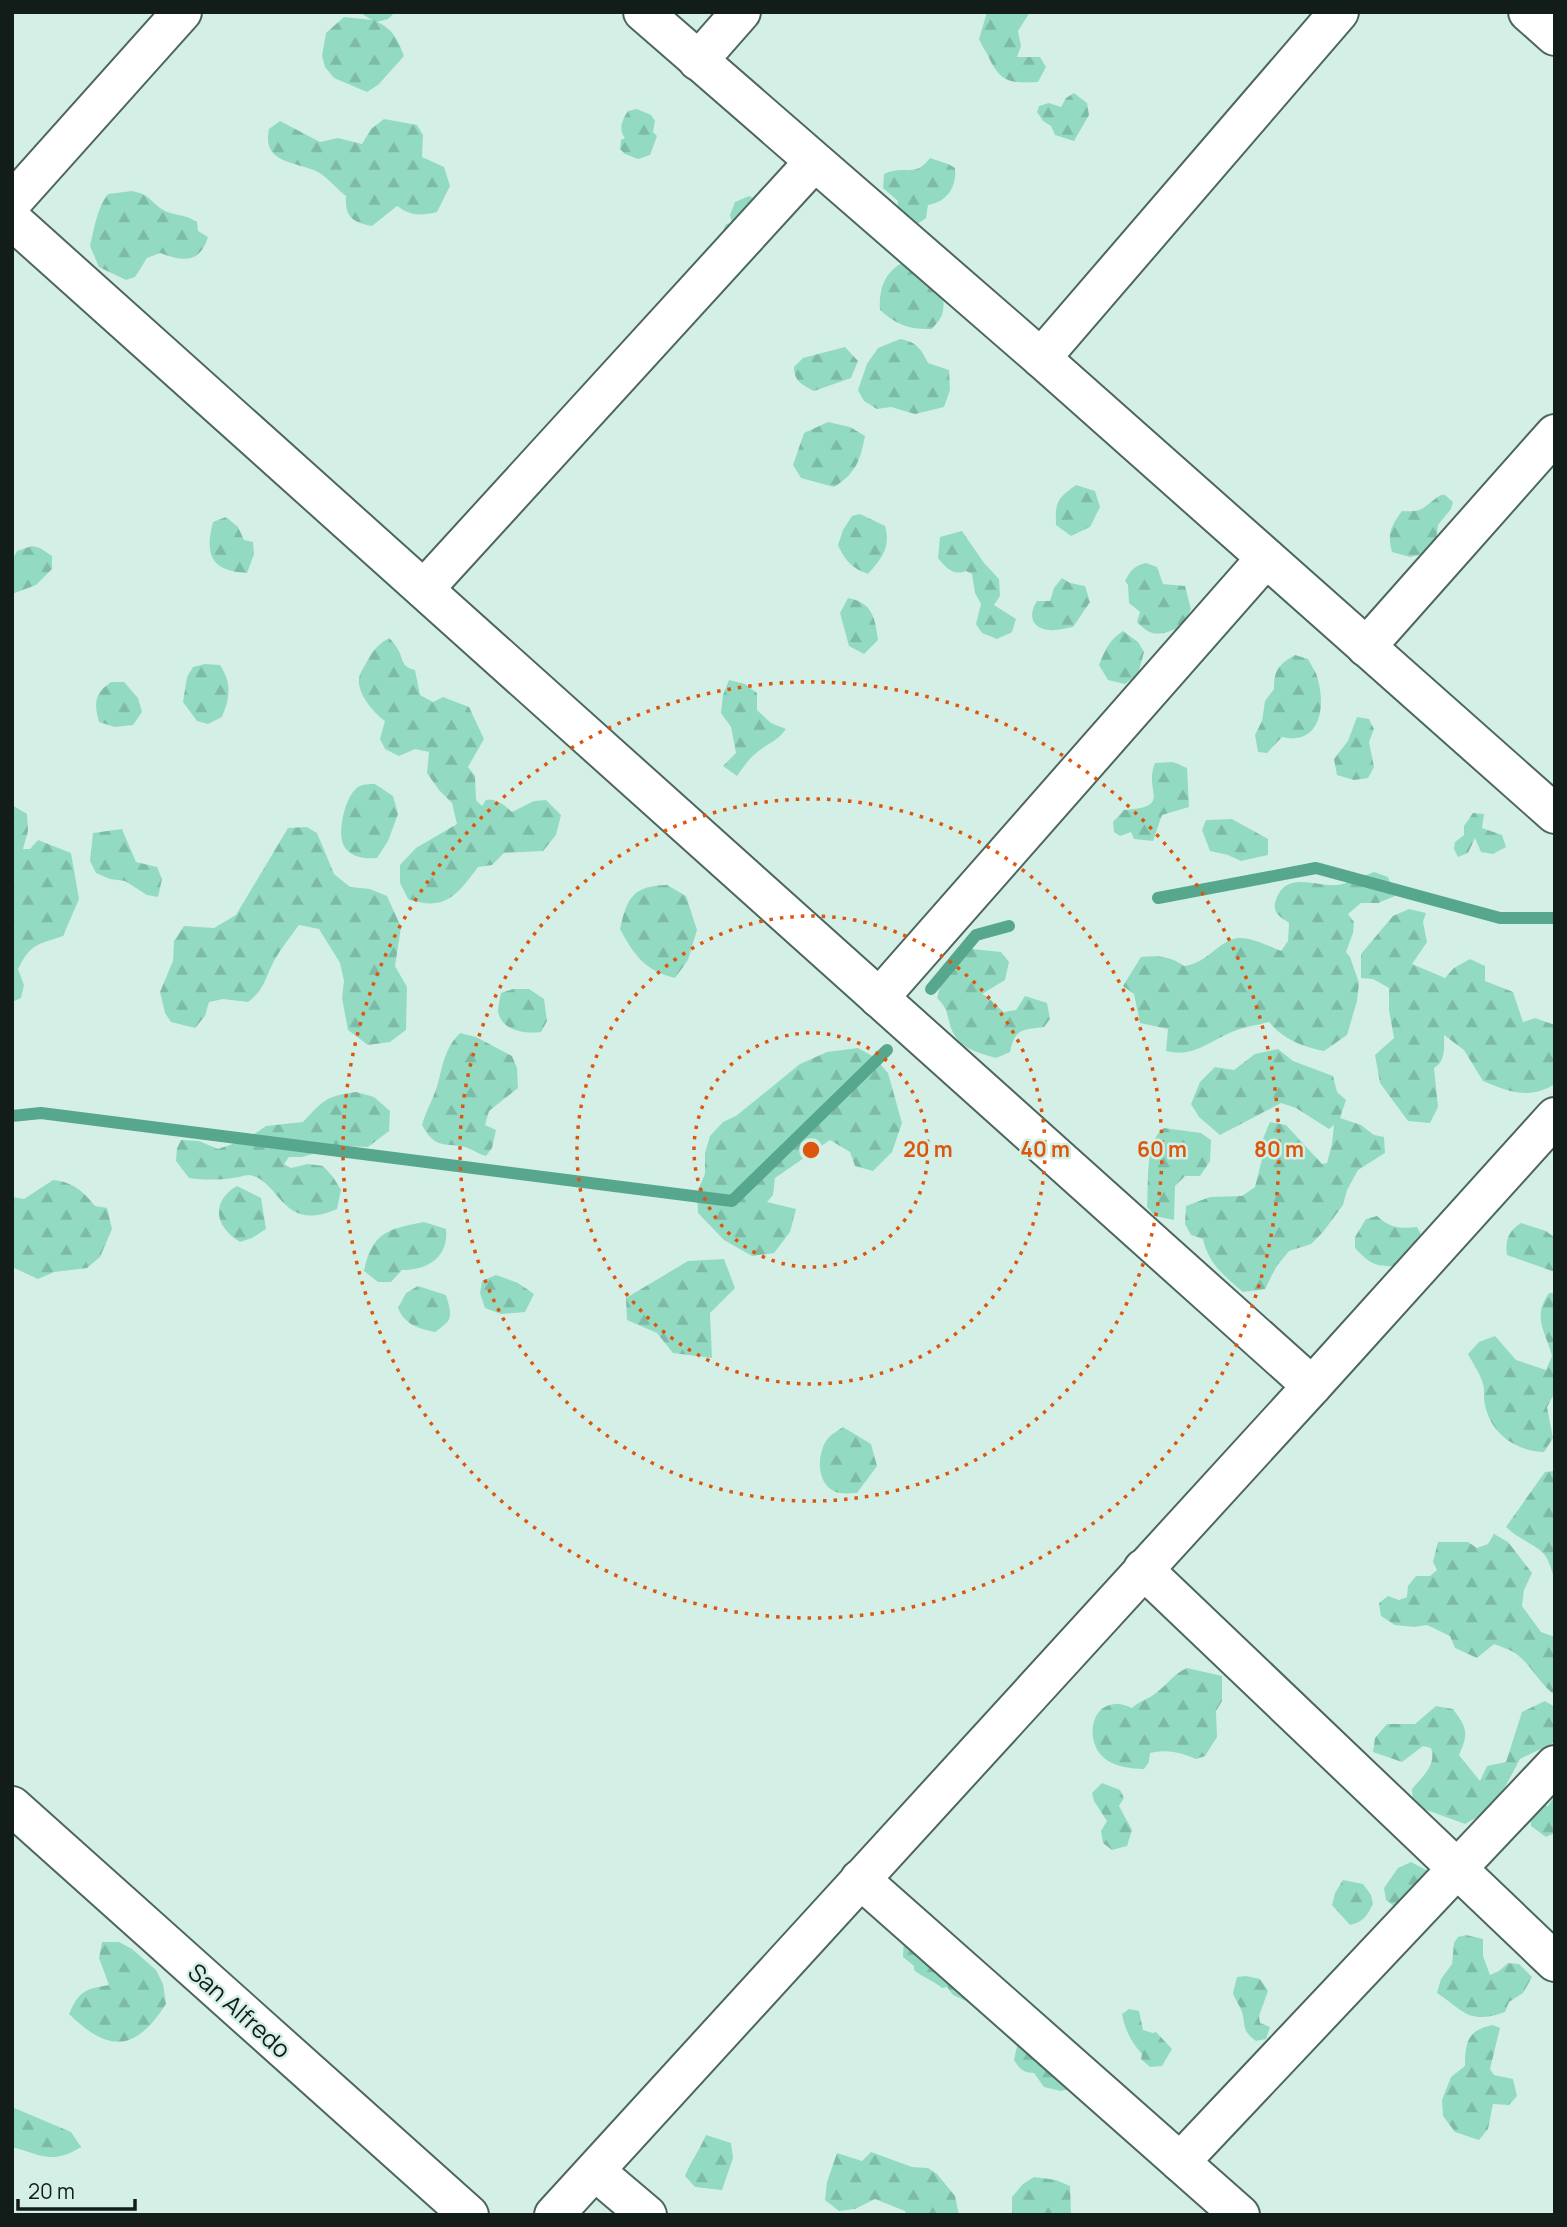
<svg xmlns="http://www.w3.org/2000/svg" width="1567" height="2227" viewBox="0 0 1567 2227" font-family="Manrope,sans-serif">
  <defs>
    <pattern id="forest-firs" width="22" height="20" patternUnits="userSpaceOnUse" patternTransform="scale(1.75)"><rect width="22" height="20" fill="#92dbc2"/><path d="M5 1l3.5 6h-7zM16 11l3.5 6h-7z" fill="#7dbba6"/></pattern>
  </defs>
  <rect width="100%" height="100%" fill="#d4f0e6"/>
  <g fill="url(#forest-firs)">
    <path d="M359,12H395L388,19L377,22C393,29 398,40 404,56L378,85L367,92L334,78L325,67L322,56L326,33L344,17L372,20Z"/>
    <path d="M987,12H1030L1018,31L1021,46L1017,57H1040L1046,67L1038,82C1013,83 1002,84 990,60C987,52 982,47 979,39Z"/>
    <path d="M1074,93L1087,103L1089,115L1074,141L1055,135L1051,126L1043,121L1037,112L1039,106L1049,103L1061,107L1066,98Z"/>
    <path d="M637,109L651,115L655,121L653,132L657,136L650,155L638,159L625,154L620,149L621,140L625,138C618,129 622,120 628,111Z"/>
    <path d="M384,119L417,125L423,135L422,157L444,167L450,186L437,212C421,216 411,216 397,206L372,226C352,222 345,217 346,196C336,189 327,176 316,171C293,161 262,163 269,129L280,121L320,142L338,138L362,144L371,129Z"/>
    <path d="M930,158L948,164L955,168C957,187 947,202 928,205L926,218L916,225L897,210L898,201L883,188L884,174C906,164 914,179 930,158Z"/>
    <path d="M132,191C150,194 151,203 165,211C175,216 183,213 197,222L198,231L208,237C200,263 184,262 160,253L147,258L135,277L126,280L99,267L90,246C94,229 97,208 108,194Z"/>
    <path d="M749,196L757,200L726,243L721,235L726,224L732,223L730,215L735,202Z"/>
    <path d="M900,264C923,268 951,287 942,315C940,320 935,325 932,329C911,330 896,325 880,310C879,291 883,275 900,264Z"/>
    <path d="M900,339C917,342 921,349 928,363L949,370L950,390L944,407L915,414L891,407L877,409L864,401L858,390L867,364L878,348Z"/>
    <path d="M845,347L858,361L851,378L814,391C802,385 794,381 794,367L803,358Z"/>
    <path d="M828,422L850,427L865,436C860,461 856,473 834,487L801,478L793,465L804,433Z"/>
    <path d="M1076,485L1095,491L1100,507L1090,527L1071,536L1056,525C1055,501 1057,499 1076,485Z"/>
    <path d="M1441,495H1445L1453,502L1451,509L1438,525L1436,540L1423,554L1410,557L1392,552C1387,534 1391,526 1402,511C1425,513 1423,506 1441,495Z"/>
    <path d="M860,514L885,526C891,547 882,558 868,574C852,568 845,561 838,545L843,530L852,516Z"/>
    <path d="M226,517L238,527L244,540L253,542L254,554L247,573C212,571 204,556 213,522Z"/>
    <path d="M962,531L984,563L999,579L1000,596L994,605L1016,619L1012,632L997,639L982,633L976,624L981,604L975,593L972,574L966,571C953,576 946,568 938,558L940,537Z"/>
    <path d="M32,546L40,548L52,556V569L36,585L12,594V560L17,551Z"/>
    <path d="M1146,563L1157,567L1163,584L1185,586L1191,609L1183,626C1162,634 1154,640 1137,622L1140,612L1129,603L1128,585L1125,581C1130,571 1135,565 1146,563Z"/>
    <path d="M1062,578L1070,583L1085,586L1090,602L1073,627C1066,628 1057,631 1050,630C1031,629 1028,614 1037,601H1050L1054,588Z"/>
    <path d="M848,598C873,603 875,618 878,640L864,654L849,646L840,613Z"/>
    <path d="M1123,631L1138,642L1144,652L1138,674L1125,684L1108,680L1099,665C1105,650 1109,640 1123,631Z"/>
    <path d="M389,638C392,641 395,644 397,648C404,658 400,667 415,670L420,695L433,702L443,697L469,707L484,739L468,767L475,776L476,800L482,806L486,800C497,798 504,805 512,812L534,801L546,800L561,815L556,835L543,851L504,853L492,865L478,867C457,895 445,912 408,899L400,883V865L416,848L457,824L452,803L439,790L427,773L429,752L415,749L399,756L385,749L380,739L385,721C374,713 357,694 359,678C360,672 366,664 369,658C374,649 380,643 389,638Z"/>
    <path d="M1295,655L1308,659C1311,665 1317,673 1318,680C1326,709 1319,746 1282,737L1267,753L1258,752L1255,735L1262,721L1265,701L1274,689C1274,670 1278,665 1295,655Z"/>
    <path d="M205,664L220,665C232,684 230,697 222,717L208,724L197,721L183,702L187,677L193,667Z"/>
    <path d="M729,680L745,684L757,693V710L771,723L786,729C776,742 772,741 760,750C750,757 744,766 737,776L723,766L736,753L731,727L721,713L723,695Z"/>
    <path d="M111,682H124L138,698L142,712L133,725L115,727L99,722C94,703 94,694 111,682Z"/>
    <path d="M1357,717L1369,719L1374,729L1369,742L1374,767L1368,778L1354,780L1337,775L1334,759L1348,741Z"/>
    <path d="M1173,762L1187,768L1189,807L1162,815L1153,841L1134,839L1131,832L1120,836L1114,832L1113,822L1124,810C1174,807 1143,792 1155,763Z"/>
    <path d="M375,784L393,796L398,814L388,841L377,858C365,859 354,858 346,849C335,837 345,795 358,787C363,784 369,784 375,784Z"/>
    <path d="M12,805L27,814L28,831L23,849H30L38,840L71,853L79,899L63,936C37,945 31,943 18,969L24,985L21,998L12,1002Z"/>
    <path d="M1473,813L1484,814L1482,828L1502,835L1506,847L1493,854L1481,852L1475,838L1468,853L1458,857L1454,849L1455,842L1464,835V826Z"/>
    <path d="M1232,819L1268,839V855L1241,861L1228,855L1210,851L1202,830L1206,820Z"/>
    <path d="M307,827L317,833L334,874L350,887L370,889L387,896L401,927L395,966L407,987L406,1030L390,1042L368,1045L348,1030L342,998L344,981L340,963L319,929L299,925C291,936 282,947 275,959C266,975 265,990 248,1002L223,999L209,1002L205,1016L195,1028L171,1022L165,1013L160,992L173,961L174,941L184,926L214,928L236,915L288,828Z"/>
    <path d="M122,829L136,862L157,867L162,879L158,897L147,895L125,881L110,879L96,873L90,861L93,833Z"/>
    <path d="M1374,872L1388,877L1395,896L1378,903H1361L1348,914L1354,922L1353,933L1346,952L1350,957L1359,983L1357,1001L1347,1035L1324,1051C1302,1046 1284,1040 1269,1022C1257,1025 1243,1027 1232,1032C1208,1042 1193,1058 1166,1051L1168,1029L1140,1023L1134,994L1123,986L1141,957C1157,955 1171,956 1184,966C1209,963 1217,941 1238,938C1251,937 1269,946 1281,951L1288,941L1289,923C1281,917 1273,914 1275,903C1284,869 1315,887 1337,885C1349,884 1363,876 1374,872Z"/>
    <path d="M667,885L686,896L697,930L688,960L675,978C645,971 634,955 620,929C627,897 633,886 667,885Z"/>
    <path d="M1409,909L1426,913L1423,922L1427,942L1412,964L1445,978L1454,968L1470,959L1485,966V981L1513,992L1523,1022L1535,1018L1555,1025V1084C1528,1100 1510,1092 1483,1081L1464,1050L1444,1035C1444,1047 1446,1061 1434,1068L1438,1107L1430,1123L1408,1121L1380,1083L1375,1055L1394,1038L1389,1010V988L1373,979L1361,978V954L1393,916Z"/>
    <path d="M972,949L1001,952L1009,962L1005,980L982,994C990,997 997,1007 1004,1012L1016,1010L1025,996L1047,1003L1050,1019L1044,1027C1022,1030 1015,1028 1010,1052L996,1058C978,1053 958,1048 951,1028C946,1013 949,1010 937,998C945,970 947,965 972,949Z"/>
    <path d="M513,989H529L544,999L547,1021L541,1032C525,1034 501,1031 498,1011C498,1005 500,999 501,993Z"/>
    <path d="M460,1033L476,1037L512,1056L517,1068L518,1088L489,1111L485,1125L496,1130L492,1148L486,1156C478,1154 472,1149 465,1147C443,1142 436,1150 422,1125C426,1110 434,1098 438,1083C443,1064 445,1048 460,1033Z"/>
    <path d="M858,1048L874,1057L888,1073L902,1123L892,1152L873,1171L855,1166L850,1152L830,1140L775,1178L773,1195L767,1202L796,1209L790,1232L774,1253L752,1256L724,1240L698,1213L697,1192L705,1174V1153L710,1136L723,1122L736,1116L800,1064L827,1052Z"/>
    <path d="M1278,1049L1293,1061L1333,1076L1337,1092L1346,1100L1340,1118L1361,1125L1374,1135L1384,1137L1385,1153L1358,1170L1347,1190L1343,1205L1323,1232L1311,1244L1289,1251L1276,1267L1265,1289L1243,1292C1224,1276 1208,1263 1203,1239L1191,1235L1185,1224L1186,1206L1210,1197L1242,1196L1255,1187L1262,1159L1259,1148L1270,1122L1286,1125L1322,1164L1327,1163L1332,1144L1334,1125L1329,1129L1296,1108L1281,1103L1220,1135L1199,1117L1191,1104L1200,1082L1215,1067L1234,1070L1255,1054Z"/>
    <path d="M356,1092L374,1097L390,1111L389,1131L368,1147L340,1146L302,1157H289L284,1164L291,1168L308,1164L323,1166L333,1177L341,1190L337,1209C281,1234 280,1179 249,1175C244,1175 238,1178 233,1178C218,1180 204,1180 189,1178L176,1161L177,1148L181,1140L199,1141L218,1149L247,1139L266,1126L303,1122C323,1101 325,1096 356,1092Z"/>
    <path d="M1164,1128L1201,1133L1211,1140L1210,1161L1200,1176H1185L1175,1186L1174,1220L1155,1216L1147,1207C1149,1185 1144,1141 1164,1128Z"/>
    <path d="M53,1180C73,1182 83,1191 95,1206L107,1208L112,1229L100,1257L87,1268L54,1272L38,1279L12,1267V1197L24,1199Z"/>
    <path d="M237,1186L261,1198L266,1229L252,1238L240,1242C215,1227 210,1202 237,1186Z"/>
    <path d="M1377,1216C1390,1228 1400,1229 1417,1227L1424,1240L1402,1266C1377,1267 1372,1266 1355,1248V1237L1366,1219Z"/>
    <path d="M424,1222L446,1229C449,1257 428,1270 402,1270L391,1282H378L364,1271C372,1232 388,1229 424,1222Z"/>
    <path d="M1521,1223L1546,1231L1555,1238V1272L1507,1255C1505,1241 1508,1231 1521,1223Z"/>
    <path d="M724,1259L735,1288L710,1313L712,1358L673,1353L657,1333L627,1320L626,1298L688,1261Z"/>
    <path d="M496,1275L518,1283L534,1294L525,1312L501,1314L485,1308L480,1293L482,1281Z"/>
    <path d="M418,1286L446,1295C452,1316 454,1319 435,1332C419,1329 404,1324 398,1308L406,1293Z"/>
    <path d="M1549,1293H1555V1392L1547,1407L1553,1438L1544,1452C1516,1451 1491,1434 1485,1405C1483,1398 1485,1390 1483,1384C1480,1373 1473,1364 1468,1354L1479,1342L1495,1336L1516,1360L1546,1370L1552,1356C1545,1330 1532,1318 1549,1293Z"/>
    <path d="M843,1427L871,1444L877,1466L857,1493C852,1493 846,1494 840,1493C816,1489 815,1453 829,1437C833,1433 839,1430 843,1427Z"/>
    <path d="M1555,1471V1579C1551,1571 1550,1560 1543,1553C1534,1544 1517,1538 1506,1527L1545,1472Z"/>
    <path d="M1494,1534L1508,1542L1532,1573L1524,1590L1522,1606L1541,1632L1555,1637V1695C1539,1684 1531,1664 1515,1653C1509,1649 1501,1647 1494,1644L1477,1658L1455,1648L1450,1636L1427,1625L1414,1627L1395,1625L1381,1616L1379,1603L1388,1596L1399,1600L1407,1597L1408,1586L1416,1576H1430L1437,1570L1433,1562L1438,1542H1468L1477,1548L1488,1544Z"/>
    <path d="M1187,1668L1222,1676V1701L1216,1711L1217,1737L1205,1756L1196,1759C1180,1752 1166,1749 1150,1753L1149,1762L1144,1769C1131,1769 1111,1766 1102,1756C1087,1741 1089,1706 1115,1704C1120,1703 1127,1706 1132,1708C1139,1701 1149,1699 1156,1693C1168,1684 1173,1674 1187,1668Z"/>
    <path d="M1545,1701L1555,1707V1742L1520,1759L1505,1787L1488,1811L1465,1824L1413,1805L1412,1789C1422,1777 1437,1765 1431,1748L1423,1746L1402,1762L1373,1752L1375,1738L1387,1724H1415L1436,1706L1453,1709C1467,1728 1469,1733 1459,1755L1480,1781L1487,1766L1506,1762L1522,1712Z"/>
    <path d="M1102,1783L1120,1790L1124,1798L1119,1806L1132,1830L1127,1846L1112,1850L1103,1843L1101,1831L1107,1821L1094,1801L1092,1793Z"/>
    <path d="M1555,1790V1833L1546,1837L1531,1826V1812L1539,1803L1548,1806L1554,1797Z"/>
    <path d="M1411,1862L1430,1872L1395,1907L1386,1900L1384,1888L1398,1868Z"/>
    <path d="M1343,1880L1363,1884L1371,1895L1373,1904C1367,1916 1363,1922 1350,1925L1332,1905L1335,1893Z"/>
    <path d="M1466,1935L1483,1939V1956L1490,1975L1499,1971L1508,1963L1519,1964L1532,1977L1523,1993L1509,2002L1505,2012C1469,2025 1464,2011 1437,1993L1441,1979L1452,1964L1454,1943L1458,1937Z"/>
    <path d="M904,1939L973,1998L968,2002L953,1995L947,1987L942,1988C933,1980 923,1978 914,1970V1966L903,1957Z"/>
    <path d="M102,1942H119L132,1949L156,1970L163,1984L166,2004C135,2052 109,2053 69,2014C79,1991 85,1989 109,1985L99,1958Z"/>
    <path d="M1246,1976L1260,1979L1268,1991L1259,2016L1260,2023L1270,2027L1266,2039L1256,2041C1244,2032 1245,2029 1243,2016C1242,2008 1235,2000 1233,1993L1237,1977Z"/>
    <path d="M1129,2009L1139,2011L1143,2030L1153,2033L1156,2032L1172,2049L1162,2066L1150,2067L1141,2059L1142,2054C1131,2042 1125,2030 1122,2014Z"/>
    <path d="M1493,2025L1500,2028L1490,2069L1494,2075L1513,2079L1517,2096L1509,2105L1493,2104L1488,2129L1479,2140L1455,2132L1443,2116L1442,2100L1451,2077L1465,2066C1465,2041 1468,2030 1493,2025Z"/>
    <path d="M1030,2035L1070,2088L1061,2091L1044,2087L1034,2073C1024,2073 1019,2069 1014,2060L1017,2046Z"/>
    <path d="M12,2107L71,2132L81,2147C52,2165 42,2155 12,2147Z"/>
    <path d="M706,2135L731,2143L733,2158L722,2190L695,2187L685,2176C691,2161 700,2149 706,2135Z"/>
    <path d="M871,2152L912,2167L928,2168L937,2174L955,2196L959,2215H906L905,2211L875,2199L855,2209L839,2211L825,2200L827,2182L837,2153L862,2161Z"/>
    <path d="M1034,2177L1056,2180L1070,2186L1071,2215H1012V2197L1023,2184Z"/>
  </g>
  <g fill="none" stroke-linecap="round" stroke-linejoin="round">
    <g stroke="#57a68e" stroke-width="12">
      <path d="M1158,898L1316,868L1500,918H1555"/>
      <path d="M931,989L976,935L1009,926"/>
      <path d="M12,1116L41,1113L732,1201L887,1050"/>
    </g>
    <defs>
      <g id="minor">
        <path d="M643,12L1041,358L1555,814"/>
        <path d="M1528,12L1555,36"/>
        <path d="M698,61L741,12"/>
        <path d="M12,202L182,12"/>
        <path d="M12,220L1312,1386"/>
        <path d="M1041,358L1339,12"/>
        <path d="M424,589L814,162"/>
        <path d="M1366,647L1555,434"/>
        <path d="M879,998L1266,558"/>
        <path d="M1143,1569L1555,1962"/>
        <path d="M12,1806L469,2215"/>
        <path d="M860,1879L1240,2215"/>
        <path d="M1180,2162L1555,1765"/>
        <path d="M595,2171L647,2215"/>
        <path d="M554,2215L1312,1386L1555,1117"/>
      </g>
    </defs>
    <use href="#minor" stroke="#4e675e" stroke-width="42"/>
    <use href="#minor" stroke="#fff" stroke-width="38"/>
  </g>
  <g fill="none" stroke="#dd560d" stroke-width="3.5" stroke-dasharray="3.5 7">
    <circle cx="811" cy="1150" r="117"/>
    <circle cx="811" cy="1150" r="234"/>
    <circle cx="811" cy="1150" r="351"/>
    <circle cx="811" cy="1150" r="468"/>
  </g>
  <g text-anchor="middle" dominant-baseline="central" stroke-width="5" stroke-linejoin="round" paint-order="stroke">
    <g font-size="24" fill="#121c18" stroke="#d4f0e6">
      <text transform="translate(240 2010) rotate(42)">San Alfredo</text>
    </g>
  </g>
  <circle cx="811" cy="1150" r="10" fill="#dd560d" stroke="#d4f0e6" stroke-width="3.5"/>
  <g font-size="21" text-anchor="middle" font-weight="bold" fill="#dd560d" stroke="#d4f0e6" stroke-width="5" stroke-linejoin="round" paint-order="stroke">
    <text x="928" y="1157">20 m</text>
    <text x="1045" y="1157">40 m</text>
    <text x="1162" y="1157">60 m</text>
    <text x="1279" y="1157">80 m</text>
  </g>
  <rect width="1567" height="2227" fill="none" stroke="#121c18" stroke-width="28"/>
  <path d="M18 2199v10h117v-10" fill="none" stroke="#121c18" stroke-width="3.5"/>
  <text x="28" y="2199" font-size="21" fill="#121c18" stroke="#d4f0e6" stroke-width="5" paint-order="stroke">20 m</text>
</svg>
